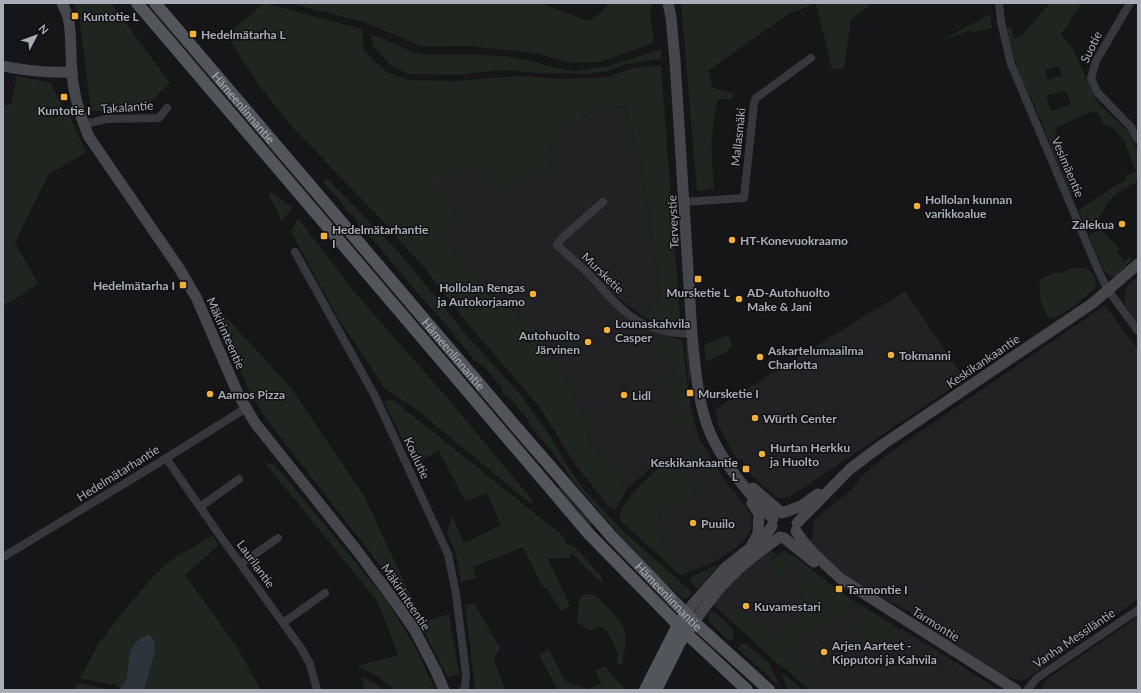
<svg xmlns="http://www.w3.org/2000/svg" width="1141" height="693" viewBox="0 0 1141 693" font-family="Lato,sans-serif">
  <rect width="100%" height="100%" fill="#161618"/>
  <g fill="#222225">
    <path d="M625,106L644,175L660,295L645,318L612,293L594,275L588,281L625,316L641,326L675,338L682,341L690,404L698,435L715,466L729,486L744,504L752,517L751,529L745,540L734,549L714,562L687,573L682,563L674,557L667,550L662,536L657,528L660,504L676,469L660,459L627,489L590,441L585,422L566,378L545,350L539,332L502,302L487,294L466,268L441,234L429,183L471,168L475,165L531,167L548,153L551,142L589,113Z"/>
    <path d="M1138,276V324L1126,307L1124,298L1127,287Z"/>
    <path d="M905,291L965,379L790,497L783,498H776L749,473L742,460L737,459L718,424L715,409Z"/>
    <path d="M1105,305L1138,350V599L1034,674L1027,679L1017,680L1002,675L927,626L908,611L877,595L848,578L810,544L815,520L822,513L851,490L863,475L885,456Z"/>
    <path d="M770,550L779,556L781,553L785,551L797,558L834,587L854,601L899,629L904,630L999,690H810L781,665L777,663L716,607L719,595L752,562Z"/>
    <path d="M1138,617V690H1042V687L1047,679Z"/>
  </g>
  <g fill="#1e261f" fill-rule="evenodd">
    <path d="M73,3H111L170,83L140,111H91L79,15Z"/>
    <path d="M264,3L362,29L364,51L386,72L410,80L456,81L521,76L565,79L607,77L634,68L661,65L680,317L679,325C668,331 655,322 645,318L660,295L644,175L625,106L589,113L551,142L548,153L553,159L543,180L531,167L500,193L475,165L471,168L430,184L452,210L450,225L441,234L466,268L487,294L502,302L539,332L545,350L566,378L577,402L585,422L590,441L627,489L616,509H612L609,507L575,464L539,406L468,324L426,270L379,217L294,129L261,88L228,38L225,36Z"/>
    <path d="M289,3H541L588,21L599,14L609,3H652L650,15L654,43L600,62L570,63L535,53L467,46L424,47L364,22Z"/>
    <path d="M681,3H874L851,19L844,69H832L816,3L789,14L709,70L712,87L734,94L732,99H718C709,128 712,160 714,189L697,191Z"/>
    <path d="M1050,3H1082L1070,20L1071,21L1061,34L1073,49L1097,102L1126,129L1133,141L1138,153V181L1116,194L1107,203L1104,211L1095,224L1087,229L1078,210L1113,187L1126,180V175L1136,172L1123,139L1113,128L1103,123L1097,112H1091L1055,128L1062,151L1076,184L1075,192L1071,194L1069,190L1034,104L1021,78L1011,47L1007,27H1012L1014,39L1023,34ZM1059,66L1062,76L1048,80L1045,70ZM1066,90L1071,104L1051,111L1046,96Z"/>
    <path d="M990,14L992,28L974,32L968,31L938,42Z"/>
    <path d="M371,34L396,44L412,52L427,55H477L504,56L532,61L559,69L575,71L609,66L661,49V59L642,61L623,65L609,71L586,74L540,73L502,70L459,75L409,74L392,66L373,46Z"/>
    <path d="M17,76L50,83L71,120L86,152L48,175L15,242L38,284L15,299L3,305V106L11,104Z"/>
    <path d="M327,178L396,249L440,302L467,336L522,396L552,439L560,454L584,490L621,529L693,593L689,597L682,598L661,579L633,551L573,481L554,454L530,426L528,419L508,396L506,397L502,392V388L485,368L474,360L447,326L422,298L372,239L358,225L357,220L348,212L339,200L327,187L323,181Z"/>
    <path d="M271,192L292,207L282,222L269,195V193Z"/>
    <path d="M298,218L356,294L450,401L534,502L530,503L413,407L385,389L338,318L291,232Z"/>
    <path d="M1101,230L1120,249L1117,252L1125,261L1130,256L1132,259L1116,276H1109L1104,270L1101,264L1089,235Z"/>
    <path d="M1073,268H1084L1091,271L1096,280L1095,288C1087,296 1060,319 1050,319C1041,307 1038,295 1040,280L1052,273H1061Z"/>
    <path d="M213,306L217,307L291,388L364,496L423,622L449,614L459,674L448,677L422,628L396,586L264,416L248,388Z"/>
    <path d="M728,335L732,346L726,352L706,362L704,345Z"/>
    <path d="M669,338H675L682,341L690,404L688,405L671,408L675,404L672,400L676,396L667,385L661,391L655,384L665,375L668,379L675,380V366L660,347V344L663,339Z"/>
    <path d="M685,340L690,348V383L689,384Z"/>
    <path d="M393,400L563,536L567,545H573L585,558L603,579L601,583L572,553L570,558L548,559L570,606L561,611L548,590L542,586L523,547L473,567L476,579L461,582L456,554L447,534L452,516L464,543L501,525L487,494L465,501L439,451L414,464L384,401Z"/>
    <path d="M679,410H689L692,413L694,422L692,424L680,425C677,421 677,415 677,411Z"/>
    <path d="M721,418C724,421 728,434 731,440L727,442L718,424L717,419Z"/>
    <path d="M733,442L742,456L737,459L728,444Z"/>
    <path d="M703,444L720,474L714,477L711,476C704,467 685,453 703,444Z"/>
    <path d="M264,462L275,465L385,598L417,650L435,690H394L379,677L358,666L398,655L378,602Z"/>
    <path d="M665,462L676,469L694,485L695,494L679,508L660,504L657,528L662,536L667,550L674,557L682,563L687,573L680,575L620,520C617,504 653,474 665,462Z"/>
    <path d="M560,486L592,523L590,526L557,489Z"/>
    <path d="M213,535L219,545L185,575L237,647L259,687L260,690H144L155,652L127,678L120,688L113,683L112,685L80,678L99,643L129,604L155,575L171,560Z"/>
    <path d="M785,551L797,558L777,577L771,571L781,553Z"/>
    <path d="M754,562V565L724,594L722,601L726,607L731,606L728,613L724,614L716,607L714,602L719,595Z"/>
    <path d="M716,565L718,566L698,589L689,581L693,576Z"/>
    <path d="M810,568L834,587L854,601L852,604L849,602L832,621L827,624L819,616L784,657L817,690H810L781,665L777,663L732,621L731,618L739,607L776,643L806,612L797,603L802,597C802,588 808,586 810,577L806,575L805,572L806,569Z"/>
    <path d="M584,594L595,595C604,604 624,620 625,634C626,644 624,655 622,665L617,663L618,653L607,631L600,626L592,631L577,623L579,601Z"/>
    <path d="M474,603L500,648L494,659L505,690H474L475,688L465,605Z"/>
    <path d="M860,604L899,629L879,649L855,629L866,616L858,609Z"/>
    <path d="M710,610C719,614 727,623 734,631L733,639L729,641L711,624L708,617Z"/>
    <path d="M741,644H746L769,663L781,688L737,648Z"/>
    <path d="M549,649L566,682L589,689L601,683L595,671L604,666L626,690H558L539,655Z"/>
    <path d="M806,661L829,680L823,684C815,680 805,671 803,662Z"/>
    <path d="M781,672L803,690H788Z"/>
    <path d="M361,677L375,683L383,690H365Z"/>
    <path d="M78,683L111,690H74Z"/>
  </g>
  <path fill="#2c353c" d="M149,634L154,640L155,652L144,690H120V688L127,678L130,651L137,641Z"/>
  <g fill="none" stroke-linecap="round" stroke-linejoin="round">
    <g stroke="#37383d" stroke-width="8">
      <path d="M999,3L1001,22L1011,64L1099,272L1108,290L1138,331"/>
      <path d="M1130,3L1096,61L1091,78L1097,92L1131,127L1137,139"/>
      <path d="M84,124L107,119L159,118L167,108"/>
      <path d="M603,202L562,238L557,245C567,254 577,263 587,272C600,286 613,302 628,314C646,328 670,334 692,334"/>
      <path d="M684,202L744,198L754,103L756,98L811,58"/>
      <path d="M295,252L375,396L448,554L456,594L466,674L465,687L463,690"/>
      <path d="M166,458L216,530L301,648L310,664L317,690"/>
      <path d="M200,507L239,479"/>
      <path d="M3,557L160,462L246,408"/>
      <path d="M241,564L278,538"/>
      <path d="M283,623L325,593"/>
      <path d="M1027,690L1037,678L1138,610"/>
    </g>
    <g stroke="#45474d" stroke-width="11">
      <path d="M62,3C64,8 67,13 68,17C72,34 70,53 72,71C73,93 80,116 89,137L179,268L197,299L238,394L255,423L355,548L388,592L414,629L436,671L444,690"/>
      <path d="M668,3L671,17L675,61L692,334C695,365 697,395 707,425C719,459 748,493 773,519"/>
      <path d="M3,66C26,71 48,73 72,72"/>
      <path d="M753,488L782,513"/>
      <path d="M752,503L759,514L758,534L752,545"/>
      <path d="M785,512L801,506L818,494"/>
      <path d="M797,523L850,469L882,445L1093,303L1138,264"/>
      <path d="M796,531C808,550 825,564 841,579L1016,690"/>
      <path d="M784,538L814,562"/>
      <path d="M686,613L693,604L726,567L765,536L772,526"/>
      <path d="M694,622C702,611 710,600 719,589C736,569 758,552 780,537"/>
    </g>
    <g stroke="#53555c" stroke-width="12">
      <path d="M137,3L589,534L686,633L747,690"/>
      <path id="s1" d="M155,3L523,435L612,537L694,622L769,690"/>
      <path d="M645,690L678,625L682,619"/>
      <path d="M656,690L680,642L690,628"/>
    </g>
  </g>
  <g fill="#f2b134" stroke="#111113" stroke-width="1.5">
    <rect x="71" y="12" width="8" height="8" rx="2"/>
    <rect x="189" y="30" width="8" height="8" rx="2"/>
    <rect x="60" y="93" width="8" height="8" rx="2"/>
    <circle cx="917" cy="206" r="4"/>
    <circle cx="1122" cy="224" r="4"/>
    <rect x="320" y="232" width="8" height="8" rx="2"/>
    <circle cx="732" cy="240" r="4"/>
    <rect x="694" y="275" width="8" height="8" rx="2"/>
    <rect x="179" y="281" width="8" height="8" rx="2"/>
    <circle cx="533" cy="294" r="4"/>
    <circle cx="739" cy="299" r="4"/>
    <circle cx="607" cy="330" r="4"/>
    <circle cx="588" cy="342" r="4"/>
    <circle cx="891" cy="355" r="4"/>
    <circle cx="760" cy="357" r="4"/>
    <rect x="686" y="389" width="8" height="8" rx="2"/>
    <circle cx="210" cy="394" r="4"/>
    <circle cx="624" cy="395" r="4"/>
    <circle cx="755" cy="418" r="4"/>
    <circle cx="762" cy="454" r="4"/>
    <rect x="742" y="465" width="8" height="8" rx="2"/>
    <circle cx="693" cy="523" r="4"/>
    <rect x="835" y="585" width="8" height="8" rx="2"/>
    <circle cx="746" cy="606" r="4"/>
    <circle cx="824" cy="652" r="4"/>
  </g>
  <g text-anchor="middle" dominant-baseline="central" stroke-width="3" stroke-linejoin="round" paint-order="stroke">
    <g font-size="12" font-weight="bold" fill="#a8adb8" stroke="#111113" text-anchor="start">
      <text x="83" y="16">Kuntotie L</text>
      <text x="201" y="34">Hedelmätarha L</text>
      <text x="64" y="110" text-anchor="middle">Kuntotie I</text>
      <text x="925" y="199">Hollolan kunnan<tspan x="925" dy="14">varikkoalue</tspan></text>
      <text x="1114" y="224" text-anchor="end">Zalekua</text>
      <text x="332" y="229">Hedelmätarhantie<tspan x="332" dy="14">I</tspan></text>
      <text x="740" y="240">HT-Konevuokraamo</text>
      <text x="175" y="285" text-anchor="end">Hedelmätarha I</text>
      <text x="525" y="287" text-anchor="end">Hollolan Rengas<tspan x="525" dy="14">ja Autokorjaamo</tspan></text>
      <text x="698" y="292" text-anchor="middle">Mursketie L</text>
      <text x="747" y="292">AD-Autohuolto<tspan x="747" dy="14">Make &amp; Jani</tspan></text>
      <text x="615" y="323">Lounaskahvila<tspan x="615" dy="14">Casper</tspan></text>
      <text x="580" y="335" text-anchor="end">Autohuolto<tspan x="580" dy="14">Järvinen</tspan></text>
      <text x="768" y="350">Askartelumaailma<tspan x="768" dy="14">Charlotta</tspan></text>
      <text x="899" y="355">Tokmanni</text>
      <text x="698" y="393">Mursketie I</text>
      <text x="218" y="394">Aamos Pizza</text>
      <text x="632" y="395">Lidl</text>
      <text x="763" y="418">Würth Center</text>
      <text x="770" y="447">Hurtan Herkku<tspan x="770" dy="14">ja Huolto</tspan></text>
      <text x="738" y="462" text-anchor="end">Keskikankaantie<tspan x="738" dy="14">L</tspan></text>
      <text x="701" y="523">Puuilo</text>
      <text x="847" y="589">Tarmontie I</text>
      <text x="754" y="606">Kuvamestari</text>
      <text x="832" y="645">Arjen Aarteet -<tspan x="832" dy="14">Kipputori ja Kahvila</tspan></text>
    </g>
    <g font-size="12" fill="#a8adb8" stroke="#111113">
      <text transform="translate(1091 47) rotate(-64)">Suotie</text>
      <text transform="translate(127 107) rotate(-4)">Takalantie</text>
      <text stroke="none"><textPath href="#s1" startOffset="137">Hämeenlinnantie</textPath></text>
      <text transform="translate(738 137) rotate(-84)">Mallasmäki</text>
      <text transform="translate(1068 167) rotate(67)">Vesimäentie</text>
      <text transform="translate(673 222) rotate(-93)">Terveystie</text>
      <text transform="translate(603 273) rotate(44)">Mursketie</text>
      <text transform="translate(226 333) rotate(66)">Mäkirinteentie</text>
      <text stroke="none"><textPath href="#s1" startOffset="461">Hämeenlinnantie</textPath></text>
      <text transform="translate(983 361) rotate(-34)">Keskikankaantie</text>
      <text transform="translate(417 458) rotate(65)">Koulutie</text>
      <text transform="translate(118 473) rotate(-32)">Hedelmätarhantie</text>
      <text transform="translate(256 564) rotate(54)">Laurilantie</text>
      <text stroke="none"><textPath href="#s1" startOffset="785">Hämeenlinnantie</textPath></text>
      <text transform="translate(406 597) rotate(56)">Mäkirinteentie</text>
      <text transform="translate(936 624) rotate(32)">Tarmontie</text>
      <text transform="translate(1074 638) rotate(-34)">Vanha Messiläntie</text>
    </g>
  </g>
  <rect width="1141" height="693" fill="none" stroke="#a8adb8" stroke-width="8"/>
  <g transform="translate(36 36) rotate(49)" stroke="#111113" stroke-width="3" paint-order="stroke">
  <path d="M0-3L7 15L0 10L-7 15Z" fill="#a8adb8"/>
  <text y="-6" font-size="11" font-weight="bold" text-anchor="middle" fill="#a8adb8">N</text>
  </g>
</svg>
